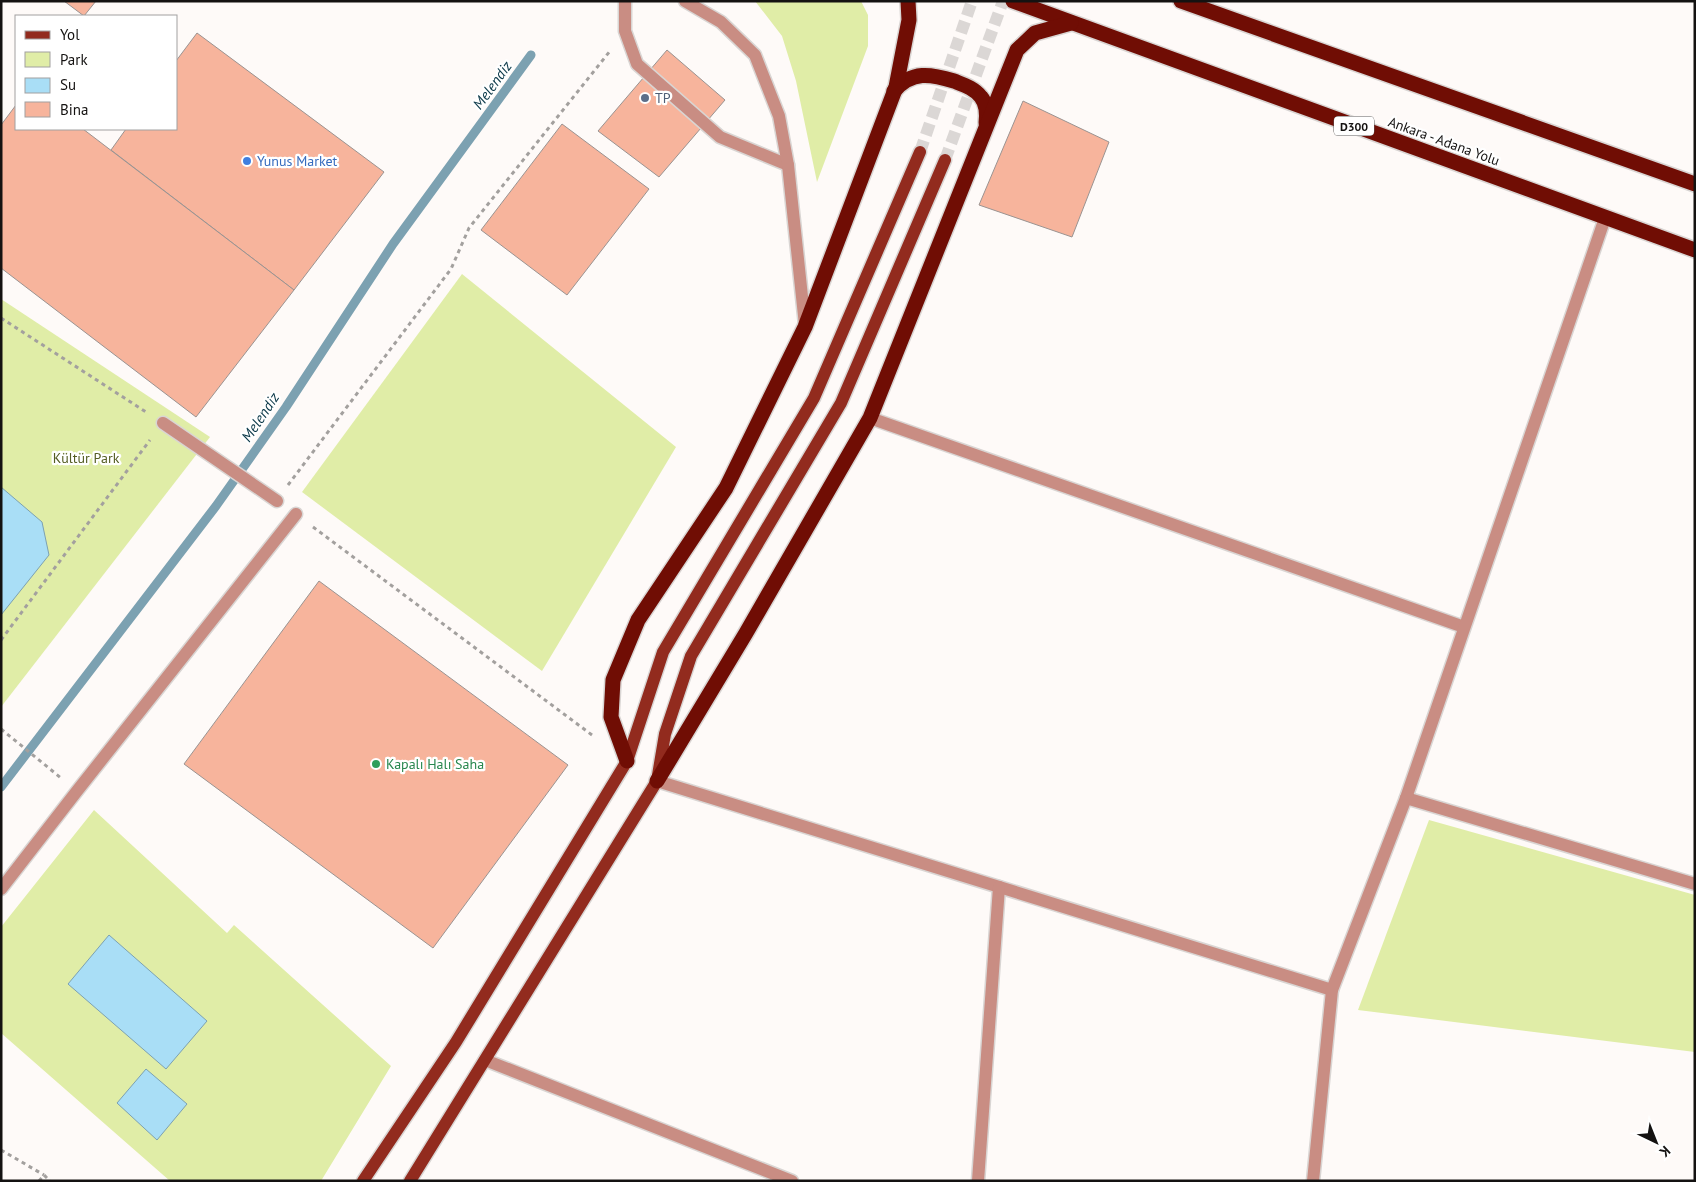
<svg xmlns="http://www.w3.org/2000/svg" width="1696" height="1182" viewBox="0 0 1696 1182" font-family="'PT Sans',sans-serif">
  <rect width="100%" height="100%" fill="#fefaf8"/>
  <g fill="#e0eda7">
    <path d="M755,1H861L868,15V46L817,182L796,81L782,36Z"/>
    <path d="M462,274L676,447L542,671L302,492Z"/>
    <path d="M1,299L210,437L1,707Z"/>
    <path d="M94,810L227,933L234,925L391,1066L321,1181H170L1,1033V927Z"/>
    <path d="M1429,820L1695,895V1052L1358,1010Z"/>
  </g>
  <g fill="#a9def6" stroke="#7ca1b1">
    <path d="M1,487L42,522L49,555L1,615Z"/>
    <path d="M109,935L207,1021L166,1069L68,984Z"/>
    <path d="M146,1069L187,1104L157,1140L117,1103Z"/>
  </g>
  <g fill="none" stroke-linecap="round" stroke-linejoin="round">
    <path stroke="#7ca1b1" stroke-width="9" d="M1,787L216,506L286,407L393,244L531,55"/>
  </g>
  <g fill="#f7b49c" stroke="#9a9391">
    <path d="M64,1H96L84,16Z"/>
    <path d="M197,33L384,172L294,290L111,150L126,129H176V61Z"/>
    <path d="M667,50L725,100L659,177L598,131Z"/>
    <path d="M1023,101L1109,142L1072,237L979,205Z"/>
    <path d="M16,105V129H83L294,290L196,417L1,268V125Z"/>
    <path d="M562,124L649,189L567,295L481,230Z"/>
    <path d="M319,581L568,765L433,948L184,764Z"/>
  </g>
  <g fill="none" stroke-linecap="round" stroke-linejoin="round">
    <g stroke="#dbd7d5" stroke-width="12" stroke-dasharray="12 6" stroke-linecap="butt">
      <path d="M920,152L972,1"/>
      <path d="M945,160L1003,1"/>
    </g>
    <defs>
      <g id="minor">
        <path d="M625,1V31L637,64L720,137L788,165"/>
        <path d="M685,1L721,22L755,55L779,116L788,165L805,325"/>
        <path d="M870,418L1464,627"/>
        <path d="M163,423L277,501"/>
        <path d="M657,781L1332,990"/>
        <path d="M1406,798L1695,884"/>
        <path d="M1,889L77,791L296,514"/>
        <path d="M485,1060L792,1181"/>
        <path d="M978,1181L999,887"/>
        <path d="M1313,1181L1332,990L1406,798L1605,218"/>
      </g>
      <g id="major">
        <path d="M363,1181L456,1042L627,761L663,652L814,398L920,152"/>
        <path d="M410,1181L657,781L665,734L691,656L841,403L945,160"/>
      </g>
      <g id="highway">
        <path d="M1013,1L1695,250"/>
        <path d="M1181,1L1695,184"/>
        <path d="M894,91C912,70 931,74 954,81C964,85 974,88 981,97C987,104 987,114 986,123"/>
        <path d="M627,761L611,717L613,680L638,620L726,488L805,327L896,87L909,20L908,1"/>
        <path d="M657,781L746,633L870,418L1017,50L1035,33L1071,23"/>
      </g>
    </defs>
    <use href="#minor" stroke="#d9d5d3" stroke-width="15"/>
    <use href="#major" stroke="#d9d5d3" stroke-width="15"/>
    <use href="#highway" stroke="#d9d5d3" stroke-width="18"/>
    <g stroke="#a3a09e" stroke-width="3" stroke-dasharray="4 4" stroke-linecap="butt">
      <path d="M1,318L146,412"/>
      <path d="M288,485L451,269L469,228L610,51"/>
      <path d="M313,527L592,735"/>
      <path d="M1,640L150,440"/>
      <path d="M1,729L61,778"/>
      <path d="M1,1150L44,1175"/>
      <path d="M39,1181L44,1175L50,1181"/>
    </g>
    <use href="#minor" stroke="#c98d83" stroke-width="12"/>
    <use href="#major" stroke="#922b1e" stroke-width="12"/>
    <use href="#highway" stroke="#700d04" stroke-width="15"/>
  </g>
  <circle fill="#5c6f8a" stroke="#fff" stroke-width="2" cx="645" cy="98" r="5"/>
  <circle fill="#3f7fe0" stroke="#fff" stroke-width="2" cx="247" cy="161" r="5"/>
  <circle fill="#2e9e5b" stroke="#fff" stroke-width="2" cx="376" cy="764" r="5"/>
  <g text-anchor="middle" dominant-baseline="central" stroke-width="4.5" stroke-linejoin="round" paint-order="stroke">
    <rect fill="#fff" stroke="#5a5958" stroke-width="1" x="1334" y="116.5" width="40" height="19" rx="4"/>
    <g font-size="12" font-weight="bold" fill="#141211">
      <text x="1354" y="126">D300</text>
    </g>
    <g font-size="14" fill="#4e5e75" stroke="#fff" text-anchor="start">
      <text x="655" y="98">TP</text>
    </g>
    <g font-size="14" fill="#141211" stroke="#fff">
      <text transform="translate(1444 141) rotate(20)">Ankara - Adana Yolu</text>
    </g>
    <g font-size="14" fill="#366cbe" stroke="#fff" text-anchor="start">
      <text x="257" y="161">Yunus Market</text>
    </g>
    <g font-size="14" fill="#545d23" stroke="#fff">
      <text x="86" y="458">Kültür Park</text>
    </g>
    <g font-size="14" fill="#27864d" stroke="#fff" text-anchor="start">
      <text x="386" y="764">Kapalı Halı Saha</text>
    </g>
    <g font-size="15" font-style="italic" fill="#0a3747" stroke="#fff">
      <text transform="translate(492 85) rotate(-54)">Melendiz</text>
      <text transform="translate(260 417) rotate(-56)">Melendiz</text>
    </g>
  </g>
  <rect width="1696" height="1182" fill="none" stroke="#141211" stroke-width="5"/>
  <rect x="15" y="15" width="162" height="115" fill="#ffffff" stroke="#a1a0a0"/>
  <rect x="25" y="31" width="25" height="8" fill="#922b1e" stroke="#a1a0a0"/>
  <text x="60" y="40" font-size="15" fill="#141211">Yol</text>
  <rect x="25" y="52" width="25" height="15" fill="#e0eda7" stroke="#a1a0a0"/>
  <text x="60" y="65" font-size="15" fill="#141211">Park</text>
  <rect x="25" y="78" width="25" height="15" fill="#a9def6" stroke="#a1a0a0"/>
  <text x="60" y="90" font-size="15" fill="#141211">Su</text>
  <rect x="25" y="102" width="25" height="15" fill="#f7b49c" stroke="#a1a0a0"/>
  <text x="60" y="115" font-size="15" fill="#141211">Bina</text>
  <g transform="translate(1656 1142) rotate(137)" stroke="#ffffff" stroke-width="4" paint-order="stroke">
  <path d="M0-4L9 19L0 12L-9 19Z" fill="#141211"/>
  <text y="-8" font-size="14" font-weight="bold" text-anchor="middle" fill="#141211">K</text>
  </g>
</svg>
